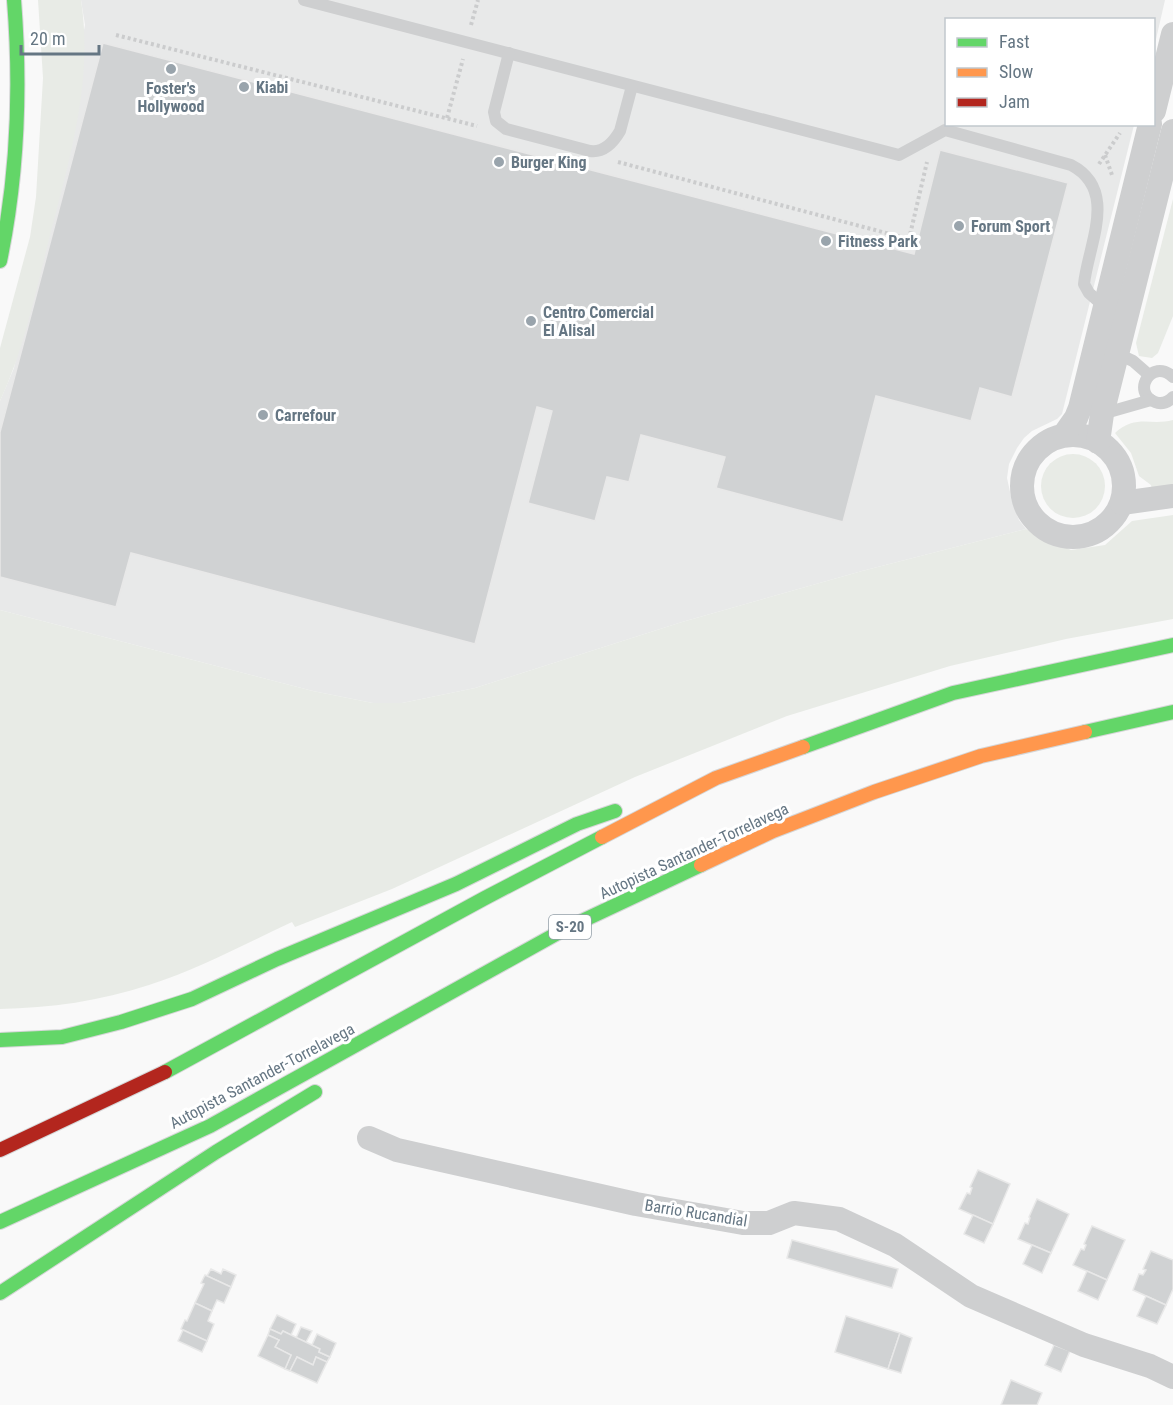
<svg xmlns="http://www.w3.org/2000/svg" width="1173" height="1405" viewBox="0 0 1173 1405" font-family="'Roboto Condensed',sans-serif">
  <rect width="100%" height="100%" fill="#f9f9f9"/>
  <path fill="#e8e9e9" d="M81,0H1165L1154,48V20H946V124L1134,125L1062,414L1057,419L1032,431L1024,438L1017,448L1009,464L1007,478L1012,501L1019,520L1026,529L862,571L682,622L475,688L402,703H373L313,691L0,610V401L14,368L85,25Z"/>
  <g fill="#e8ebe6">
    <path d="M38,0H81C94,82 68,164 48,243C35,296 23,352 0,401V348L30,237L36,197L43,78Z"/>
    <path d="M1173,199V316L1158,353L1152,358L1139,356L1136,343Z"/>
    <path d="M1173,420V488L1152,491L1151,485L1139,476L1131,453L1115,433C1136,414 1150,426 1173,420Z"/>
    <circle cx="1073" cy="486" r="32"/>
    <path d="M1173,515V619L1066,639L950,666L787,716L635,777L392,889L295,927L292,922C245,944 199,969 149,985C101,1001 50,1008 0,1009V610L313,691L373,703H402L475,688L682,622L862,571L1026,529L1071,550L1105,545L1132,521Z"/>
  </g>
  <g fill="#d0d2d3" stroke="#e8e8e8" stroke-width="1.5">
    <path d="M103,43L914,254L940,150L1068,183L1012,397L980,388L971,421L876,396L843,522L716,488L725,457L641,435L629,482L607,477L595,521L528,503L552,411L537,407L475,644L131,553L116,607L0,577V432Z"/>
    <path d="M978,1170L1010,1184L993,1224L959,1209L967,1193L970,1194L972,1188L970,1187Z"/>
    <path d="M1037,1199L1069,1214L1051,1253L1018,1239L1025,1223L1028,1224L1030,1218L1029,1217Z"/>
    <path d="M973,1215L993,1224L984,1243L964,1234Z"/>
    <path d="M1092,1226L1125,1240L1107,1280L1073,1265L1081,1249L1084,1250L1086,1245L1084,1244Z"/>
    <path d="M792,1240L898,1269L892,1288L787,1258Z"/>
    <path d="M1032,1245L1051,1253L1042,1273L1023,1264Z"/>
    <path d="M1151,1251L1173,1260V1289L1166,1305L1133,1290L1139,1274L1143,1275L1146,1270L1143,1269Z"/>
    <path d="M211,1269L221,1274L223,1269L236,1275L231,1287L207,1276Z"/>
    <path d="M1087,1271L1107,1280L1098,1300L1078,1291Z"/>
    <path d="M205,1275L231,1287L224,1303L217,1300L212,1311L195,1303L204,1284L201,1283Z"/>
    <path d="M1146,1296L1166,1305L1157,1324L1137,1316Z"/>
    <path d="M195,1303L212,1311L208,1321L214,1324L207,1341L181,1329L185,1320L187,1321Z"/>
    <path d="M277,1315L296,1324L291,1335L283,1331L281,1334L270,1329Z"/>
    <path d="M846,1316L900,1333L888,1369L835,1352Z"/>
    <path d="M301,1327L312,1331L306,1342L296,1338Z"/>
    <path d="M270,1329L281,1334L283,1331L320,1349L319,1352L330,1357L327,1362L316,1357L313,1365L297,1357L290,1371L285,1369L291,1355L275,1347L279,1340L268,1335Z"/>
    <path d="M183,1330L207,1341L202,1352L178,1341Z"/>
    <path d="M900,1333L912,1338L901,1373L888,1369Z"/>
    <path d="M317,1334L336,1343L330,1357L319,1352L320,1349L312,1345Z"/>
    <path d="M268,1335L279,1340L275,1347L291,1355L285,1369L258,1356Z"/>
    <path d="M1054,1345L1070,1351L1061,1372L1045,1365Z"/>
    <path d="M297,1357L313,1365L316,1357L327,1362L317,1383L290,1371Z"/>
    <path d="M1011,1380L1042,1393L1037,1405H1001Z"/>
  </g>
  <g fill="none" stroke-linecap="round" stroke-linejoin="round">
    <defs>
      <g id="fast">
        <path d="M0,261C18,174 21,88 14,0"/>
        <path d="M1085,732L1173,712"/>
        <path d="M803,747L953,693L1173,645"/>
        <path d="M0,1040L62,1037L121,1022L192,999L277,959L456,884L577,824L615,811"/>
        <path d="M165,1072L485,898L602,837"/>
        <path d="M0,1222L210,1126L565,929L701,865"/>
        <path d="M0,1293L216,1152L315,1092"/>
      </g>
      <g id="slow">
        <path d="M602,837L716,778L803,747"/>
        <path d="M701,865L773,831L874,792L981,756L1085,732"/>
      </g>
      <path id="jam" d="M0,1150L165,1072"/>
    </defs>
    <use href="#fast" stroke="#d5d6d7" stroke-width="16"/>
    <use href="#slow" stroke="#d5d6d7" stroke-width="16"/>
    <use href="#jam" stroke="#d5d6d7" stroke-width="16"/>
    <g stroke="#cbcccd" stroke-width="4" stroke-dasharray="3 3" stroke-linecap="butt">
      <path d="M471,25L478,0"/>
      <path d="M116,35L477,126"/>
      <path d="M447,118L463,59"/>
      <path d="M1105,155L1112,175"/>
      <path d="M618,162L909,239L927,162"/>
      <path d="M1099,164L1120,133"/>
    </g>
    <g stroke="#cecfd0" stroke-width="12">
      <path d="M304,0L899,155L945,130L1071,165C1119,190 1088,245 1084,284L1089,293L1106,308"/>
      <path d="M509,53L494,112L496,121L506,129L590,151C604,153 613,143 620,131L632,86"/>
      <path d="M1118,354L1133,361L1149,375"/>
      <path d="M1173,377C1151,357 1131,393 1155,402C1162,405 1168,402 1173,397"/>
      <path d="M1102,414L1151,400"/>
    </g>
    <g stroke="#cecfd0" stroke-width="24">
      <path d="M1154,111L1173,34"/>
      <circle cx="1073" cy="486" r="51"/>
      <path d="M1064,435L1076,418L1080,408L1150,124"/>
      <path d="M1098,442L1102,414L1173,131"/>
      <path d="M1122,503L1173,496"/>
      <path d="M369,1138L397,1150L636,1204L743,1223H769L794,1213L839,1219L895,1245L971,1296L1084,1345L1150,1366L1173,1377"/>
    </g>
    <use href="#fast" stroke="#63d668" stroke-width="14"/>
    <use href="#slow" stroke="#ff974d" stroke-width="14"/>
    <use href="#jam" stroke="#b3261e" stroke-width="14"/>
  </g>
  <g fill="#99a4ac" stroke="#fff" stroke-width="2">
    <circle cx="171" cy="69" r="6"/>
    <circle cx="244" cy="87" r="6"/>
    <circle cx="499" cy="162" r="6"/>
    <circle cx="959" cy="226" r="6"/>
    <circle cx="826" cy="241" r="6"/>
    <circle cx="531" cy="321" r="6"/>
    <circle cx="263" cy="415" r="6"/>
  </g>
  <g text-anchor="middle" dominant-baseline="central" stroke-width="6" stroke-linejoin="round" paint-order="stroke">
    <rect fill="#fff" stroke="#939fa8" stroke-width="1.5" x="549" y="915" width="42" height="24" rx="4.5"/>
    <g font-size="15" font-weight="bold" fill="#657683">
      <text x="570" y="927">S-20</text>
    </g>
    <g font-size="16" font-weight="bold" fill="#657683" stroke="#fff" text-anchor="start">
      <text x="256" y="87">Kiabi</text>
      <text x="171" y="88" text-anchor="middle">Foster's<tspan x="171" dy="18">Hollywood</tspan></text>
      <text x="511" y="162">Burger King</text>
      <text x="971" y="226">Forum Sport</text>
      <text x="838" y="241">Fitness Park</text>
      <text x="543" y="312">Centro Comercial<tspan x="543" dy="18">El Alisal</tspan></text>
      <text x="275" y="415">Carrefour</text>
    </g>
    <g font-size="16" fill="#657683" stroke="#fff">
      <text transform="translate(694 851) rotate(-25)">Autopista Santander-Torrelavega</text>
      <text transform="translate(262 1076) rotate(-28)">Autopista Santander-Torrelavega</text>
      <text transform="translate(696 1213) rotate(9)">Barrio Rucandial</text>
    </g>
  </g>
  <rect x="945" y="18" width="210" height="108" fill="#ffffff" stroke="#c1c8cd" stroke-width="1.5"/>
  <rect x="957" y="38" width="30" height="9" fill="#63d668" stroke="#c1c8cd" stroke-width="1.5"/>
  <text x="999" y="48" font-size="18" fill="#657683">Fast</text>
  <rect x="957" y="68" width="30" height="9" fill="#ff974d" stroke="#c1c8cd" stroke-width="1.5"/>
  <text x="999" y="78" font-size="18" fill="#657683">Slow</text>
  <rect x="957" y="98" width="30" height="9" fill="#b3261e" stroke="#c1c8cd" stroke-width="1.5"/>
  <text x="999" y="108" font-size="18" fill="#657683">Jam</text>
  <path d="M21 45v9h78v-9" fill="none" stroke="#657683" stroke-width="3"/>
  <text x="30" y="45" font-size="18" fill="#657683" stroke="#ffffff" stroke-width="4.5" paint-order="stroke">20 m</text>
</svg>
